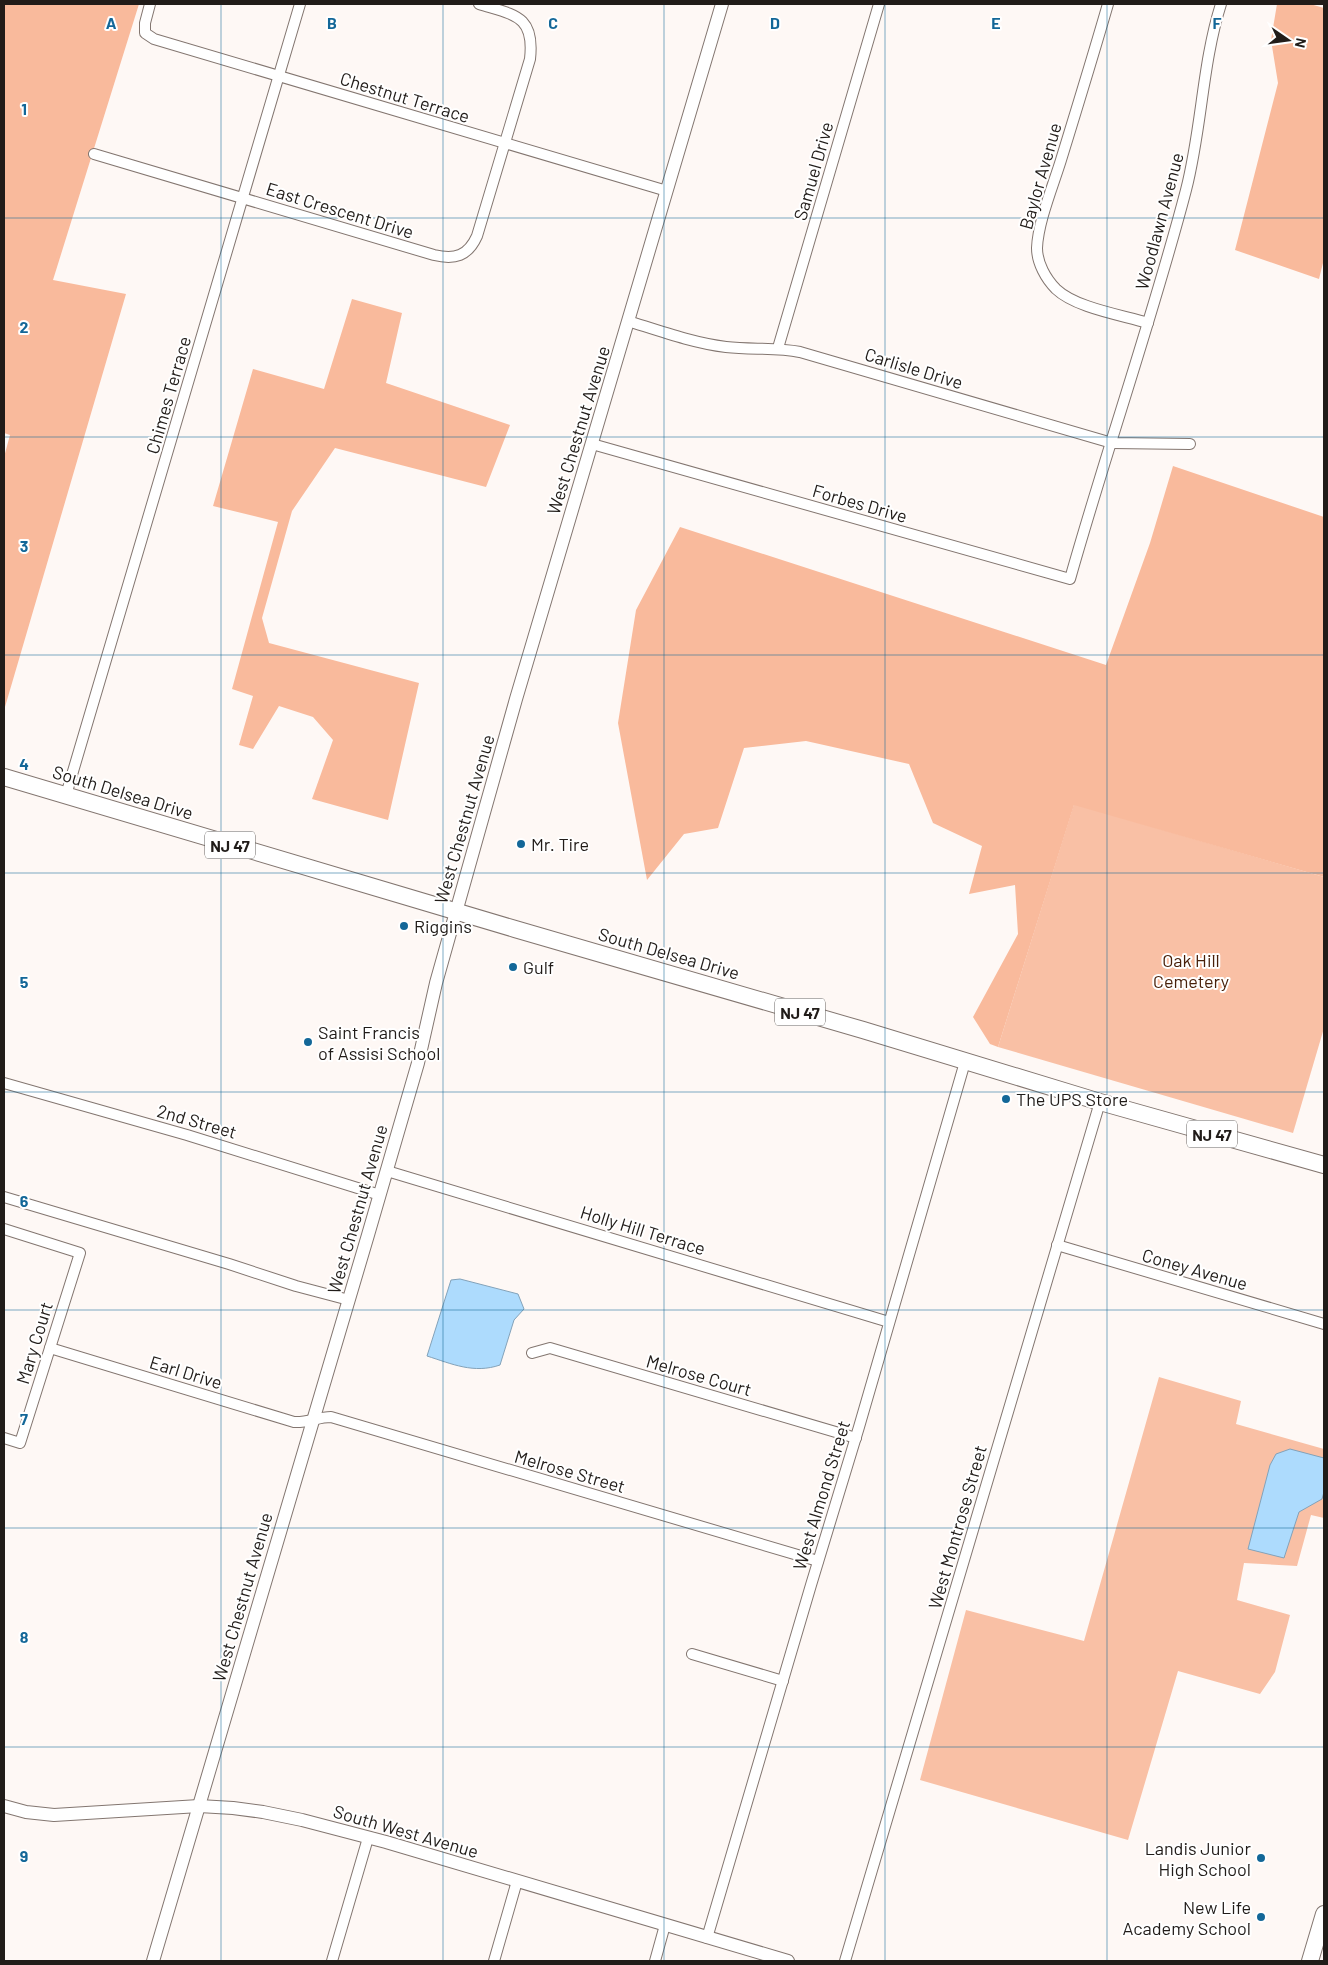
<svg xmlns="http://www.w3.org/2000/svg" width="1328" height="1965" viewBox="0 0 1328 1965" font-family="Barlow,sans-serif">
  <rect width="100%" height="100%" fill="#fef8f5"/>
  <g fill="#f9c0a5">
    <path d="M1074,804L1324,877V1028L1293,1133L998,1047Z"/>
    <path d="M1159,1377L1241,1401L1236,1424L1324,1449V1518L1311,1515L1297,1566L1244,1563L1237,1600L1290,1615L1275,1672L1260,1694L1178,1671L1128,1840L920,1780L966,1610L1084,1641Z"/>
  </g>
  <g fill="#f9ba9c">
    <path d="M5,4H139L53,280L126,294L5,707L4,457L10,435L4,433V8Z"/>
    <path d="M1277,4H1310L1324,8V259L1319,279L1235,250L1278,83L1271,40Z"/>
    <path d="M352,299L402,313L386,383L510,425L486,487L335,448L292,511L262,618L269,643L419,683L388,820L312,799L333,740L313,717L279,706L253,749L239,745L253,696L232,689L278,522L213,506L253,369L324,389Z"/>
    <path d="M1173,466L1324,517V877L1074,805L998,1047L990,1044L973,1017L1018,934L1015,885L969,894L982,846L933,823L909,764L806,741L744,748L718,828L684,834L647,880L618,723L636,610L680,527L1106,665L1150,543Z"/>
  </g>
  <g fill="#addbfd" stroke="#83a2b9">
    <path d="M460,1279L518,1294L524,1309L514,1320L500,1365C474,1374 452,1364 427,1356L451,1280Z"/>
    <path d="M1290,1449L1324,1458V1492L1322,1499L1299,1512L1284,1558L1248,1549L1270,1465L1276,1454Z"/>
  </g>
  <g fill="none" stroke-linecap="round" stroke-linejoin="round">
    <defs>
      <g id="minor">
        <path d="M150,4L145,23V33L154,39L667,191"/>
        <path d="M1108,4C1093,56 1077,108 1061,160C1053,186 1038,222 1037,248C1037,263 1046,279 1056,289C1076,308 1122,315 1148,323"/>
        <path d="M94,154L434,255C455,260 468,256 477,236L530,59C535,15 514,15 479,4"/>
        <path d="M628,321C660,331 693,343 726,347C751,350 775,347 800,352L1112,443L1190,444"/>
        <path d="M778,348L879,4"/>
        <path d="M592,444L1070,579C1107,448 1152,320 1186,190C1202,128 1202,64 1221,4"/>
        <path d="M66,795L300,4"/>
        <path d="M4,1083L187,1135L380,1195"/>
        <path d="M387,1171L889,1322"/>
        <path d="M4,1197L229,1264L296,1286L349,1300"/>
        <path d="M4,1229L80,1253L20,1443L4,1438"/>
        <path d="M1057,1245L1324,1324"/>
        <path d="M50,1348L294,1422C307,1423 318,1417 331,1417L818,1561"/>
        <path d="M532,1353L550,1348L856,1438"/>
        <path d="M692,1654L783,1681"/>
        <path d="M707,1938L811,1585L859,1427L965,1062"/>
        <path d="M332,1961L368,1838"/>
        <path d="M494,1961L517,1881"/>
        <path d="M655,1961L665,1925"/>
        <path d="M845,1961L1100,1102"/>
      </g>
      <g id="tertiary">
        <path d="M4,1806L26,1812L54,1815L199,1806L233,1808L263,1812L302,1820L386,1842L788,1961"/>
        <path d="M153,1961L368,1235L418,1063L436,983L516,699L722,4"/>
      </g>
      <g id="primary">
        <path d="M4,777L515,929L863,1030L1100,1102L1324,1165"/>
        <path d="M1310,1961L1324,1914"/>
      </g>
    </defs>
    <use href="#minor" stroke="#837670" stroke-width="12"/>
    <use href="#tertiary" stroke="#837670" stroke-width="14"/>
    <use href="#primary" stroke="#837670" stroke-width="18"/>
    <use href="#minor" stroke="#fff" stroke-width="10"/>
    <use href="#tertiary" stroke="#fff" stroke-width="12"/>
    <use href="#primary" stroke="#fff" stroke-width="16"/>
  </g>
  <path fill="none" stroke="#136798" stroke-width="1" stroke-opacity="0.55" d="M221,4V1961M443,4V1961M664,4V1961M885,4V1961M1107,4V1961M4,218H1324M4,437H1324M4,655H1324M4,873H1324M4,1092H1324M4,1310H1324M4,1528H1324M4,1747H1324"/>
  <g fill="#136798" stroke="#fff" stroke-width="2">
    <circle cx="521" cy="844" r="5"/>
    <circle cx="404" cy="926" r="5"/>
    <circle cx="513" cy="967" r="5"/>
    <circle cx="308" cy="1042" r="5"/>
    <circle cx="1006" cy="1099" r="5"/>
    <circle cx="1261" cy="1858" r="5"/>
    <circle cx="1261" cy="1917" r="5"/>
  </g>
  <g text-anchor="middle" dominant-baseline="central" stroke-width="4" stroke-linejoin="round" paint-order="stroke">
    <g fill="#fff" stroke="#64605e" stroke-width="1">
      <rect x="205" y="831.5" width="50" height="27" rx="4"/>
      <rect x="775" y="998.5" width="50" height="27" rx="4"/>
      <rect x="1187" y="1120.5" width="50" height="27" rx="4"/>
    </g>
    <g font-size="16" font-weight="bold" fill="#211c19">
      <text x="230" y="845">NJ 47</text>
      <text x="800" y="1012">NJ 47</text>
      <text x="1212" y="1134">NJ 47</text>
    </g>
    <g font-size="18" fill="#211c19" stroke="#fff">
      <text transform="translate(405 97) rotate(17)">Chestnut Terrace</text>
      <text transform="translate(813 171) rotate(-74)">Samuel Drive</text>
      <text transform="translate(1040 176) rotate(-74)">Baylor Avenue</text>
      <text transform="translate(340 210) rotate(17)">East Crescent Drive</text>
      <text transform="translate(1159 221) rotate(-75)">Woodlawn Avenue</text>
      <text transform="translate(914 368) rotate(17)">Carlisle Drive</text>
      <text transform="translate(168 395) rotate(-74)">Chimes Terrace</text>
      <text transform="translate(578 430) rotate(-73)">West Chestnut Avenue</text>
      <text transform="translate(860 503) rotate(16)">Forbes Drive</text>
      <text transform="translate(123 792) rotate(17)">South Delsea Drive</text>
      <text transform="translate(464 819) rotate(-74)">West Chestnut Avenue</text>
      <text transform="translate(669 953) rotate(16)">South Delsea Drive</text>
      <text transform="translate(197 1121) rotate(16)">2nd Street</text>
      <text transform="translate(357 1209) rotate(-74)">West Chestnut Avenue</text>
      <text transform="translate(643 1230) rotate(17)">Holly Hill Terrace</text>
      <text transform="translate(1195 1269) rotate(16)">Coney Avenue</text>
      <text transform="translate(34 1343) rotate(-73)">Mary Court</text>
      <text transform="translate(186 1372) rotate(17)">Earl Drive</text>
      <text transform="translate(699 1375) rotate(16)">Melrose Court</text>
      <text transform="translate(570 1471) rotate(16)">Melrose Street</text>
      <text transform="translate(821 1495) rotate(-73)">West Almond Street</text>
      <text transform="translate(957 1527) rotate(-74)">West Montrose Street</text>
      <text transform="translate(242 1597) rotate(-74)">West Chestnut Avenue</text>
      <text transform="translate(406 1831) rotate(16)">South West Avenue</text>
    </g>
    <g font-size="18" fill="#211c19" stroke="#fff" text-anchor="start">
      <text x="531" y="844">Mr. Tire</text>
      <text x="414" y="926">Riggins</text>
      <text x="523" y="967">Gulf</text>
      <text x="318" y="1032">Saint Francis<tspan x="318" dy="21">of Assisi School</tspan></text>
      <text x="1016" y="1099">The UPS Store</text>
      <text x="1251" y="1848" text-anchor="end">Landis Junior<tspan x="1251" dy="21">High School</tspan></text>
      <text x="1251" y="1907" text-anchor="end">New Life<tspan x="1251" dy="21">Academy School</tspan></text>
    </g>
    <g font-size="18" fill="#48200a" stroke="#fff">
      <text x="1191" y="960">Oak Hill<tspan x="1191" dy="21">Cemetery</tspan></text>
    </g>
  </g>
  <g font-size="16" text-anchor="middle" font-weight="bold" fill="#136798" stroke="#fff" stroke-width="4" stroke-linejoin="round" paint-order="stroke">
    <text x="111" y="29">A</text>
    <text x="332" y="29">B</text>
    <text x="553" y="29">C</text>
    <text x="775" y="29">D</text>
    <text x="996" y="29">E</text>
    <text x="1217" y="29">F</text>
    <text x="24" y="115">1</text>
    <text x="24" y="333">2</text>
    <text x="24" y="552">3</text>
    <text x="24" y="770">4</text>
    <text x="24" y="988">5</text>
    <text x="24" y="1207">6</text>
    <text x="24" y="1425">7</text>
    <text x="24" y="1643">8</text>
    <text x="24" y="1862">9</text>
  </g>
  <rect width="1328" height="1965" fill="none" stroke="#211c19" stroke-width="10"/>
  <g transform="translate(1288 40) rotate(103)" stroke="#ffffff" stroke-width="4" paint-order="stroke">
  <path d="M0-4L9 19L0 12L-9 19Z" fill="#211c19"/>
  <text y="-8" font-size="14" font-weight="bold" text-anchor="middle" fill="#211c19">N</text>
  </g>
</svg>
